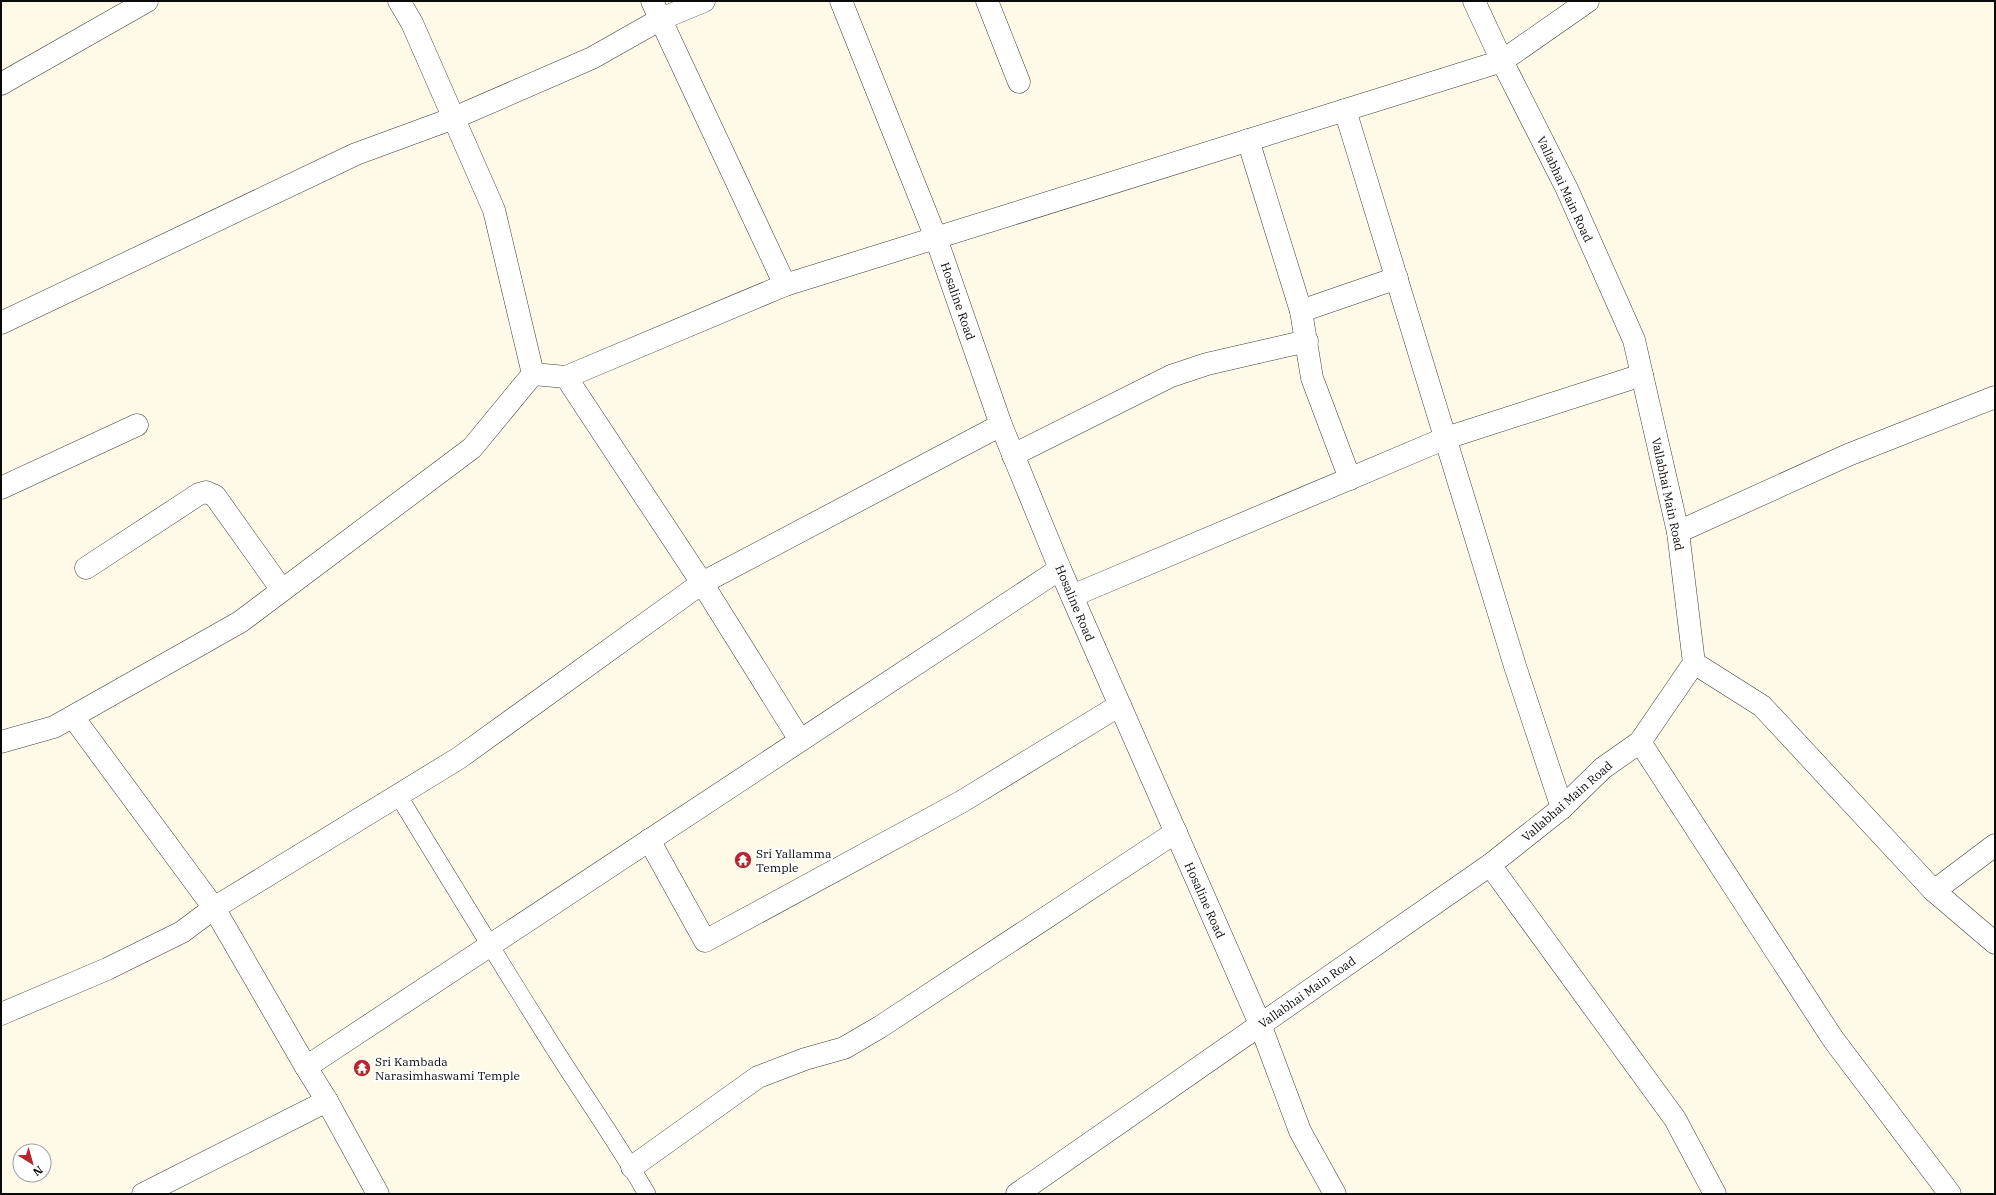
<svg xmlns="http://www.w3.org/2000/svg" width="1996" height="1195" viewBox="0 0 1996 1195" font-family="'IBM Plex Serif',serif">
  <rect width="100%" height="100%" fill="#fffae8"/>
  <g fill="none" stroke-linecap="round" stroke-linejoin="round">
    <defs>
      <path id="service" d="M398,795C450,880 501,964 554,1048C585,1097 618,1144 647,1194"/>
      <g id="minor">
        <path d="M652,1L785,285"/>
        <path d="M987,1L1019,82"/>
        <path d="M1,84L147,1"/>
        <path d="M1345,110L1515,666L1562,808"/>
        <path d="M1248,140L1301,311L1312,378L1350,479"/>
        <path d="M1301,311L1397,278"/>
        <path d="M1,323L356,154L454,118L592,58L661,19L704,1"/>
        <path d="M533,374L566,377L702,583L1001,425"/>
        <path d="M566,377L785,285L1502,61L1588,1"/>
        <path d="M1013,455L1171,376L1207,364L1307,341"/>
        <path d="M1,488L137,425"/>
        <path d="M1678,532L1848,455L1995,397"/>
        <path d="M86,568L199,494L206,492L215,496L282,590"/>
        <path d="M1072,596L1446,438L1642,375"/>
        <path d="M1694,663L1762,706L1934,891L1995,943"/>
        <path d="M73,717L214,908L459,758L702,583L800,740"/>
        <path d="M1640,742L1833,1039L1950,1194"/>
        <path d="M649,840L705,941L961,802L1120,705"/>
        <path d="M1490,865L1675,1119L1715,1194"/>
        <path d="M1934,891L1995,845"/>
        <path d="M1,1014L107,969L182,932L214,908L306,1067L1060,569"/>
        <path d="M306,1067L327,1101L378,1194"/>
        <path d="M632,1167L758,1077L805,1059L844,1048L880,1027L1176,832"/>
        <path d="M143,1194L327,1101"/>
      </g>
      <g id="tertiary">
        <path d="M841,1L936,238L1001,425L1060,569L1260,1024L1300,1131L1335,1194"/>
        <path d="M1,742L54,727L240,622L472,448L533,374L494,210L412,23L399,1"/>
        <path d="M1017,1194L1490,865L1562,808L1603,768L1640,742L1694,663L1678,532L1634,340L1567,189L1502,61L1474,1"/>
      </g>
    </defs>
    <use href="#service" stroke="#3d3d3d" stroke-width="18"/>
    <use href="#minor" stroke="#3d3d3d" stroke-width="23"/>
    <use href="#tertiary" stroke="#3d3d3d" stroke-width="23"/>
    <use href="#service" stroke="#fff" stroke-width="17"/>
    <use href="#minor" stroke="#fff" stroke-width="22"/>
    <use href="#tertiary" stroke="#fff" stroke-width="22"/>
  </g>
  <defs>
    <symbol id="temple-disc" viewBox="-11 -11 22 22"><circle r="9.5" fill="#b7252f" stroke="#fff"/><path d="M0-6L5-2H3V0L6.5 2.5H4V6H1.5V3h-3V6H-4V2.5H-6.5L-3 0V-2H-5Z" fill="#fff"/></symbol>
  </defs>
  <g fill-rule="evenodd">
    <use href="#temple-disc" x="733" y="850" width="20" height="20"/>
    <use href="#temple-disc" x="352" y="1058" width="20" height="20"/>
  </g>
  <g text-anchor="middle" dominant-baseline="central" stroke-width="4" stroke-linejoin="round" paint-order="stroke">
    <g font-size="12" fill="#0a0a0a" stroke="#fff">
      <text transform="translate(1565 189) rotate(65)">Vallabhai Main Road</text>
      <text transform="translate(958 301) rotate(71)">Hosaline Road</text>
      <text transform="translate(1668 494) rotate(78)">Vallabhai Main Road</text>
      <text transform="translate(1075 603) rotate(67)">Hosaline Road</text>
      <text transform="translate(1567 801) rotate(-41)">Vallabhai Main Road</text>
      <text transform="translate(1205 900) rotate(66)">Hosaline Road</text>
      <text transform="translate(1307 992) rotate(-35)">Vallabhai Main Road</text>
    </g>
    <g font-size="12" fill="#0a0a0a" stroke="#fff" text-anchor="start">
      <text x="756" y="853">Sri Yallamma<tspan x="756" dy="14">Temple</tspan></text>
      <text x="375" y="1061">Sri Kambada<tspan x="375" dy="14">Narasimhaswami Temple</tspan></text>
    </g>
  </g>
  <rect width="1996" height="1195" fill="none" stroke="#0a0a0a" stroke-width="4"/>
  <g transform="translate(32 1163) rotate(143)"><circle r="19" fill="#ffffff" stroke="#9d9d9d"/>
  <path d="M0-3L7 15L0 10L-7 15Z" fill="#b7252f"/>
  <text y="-6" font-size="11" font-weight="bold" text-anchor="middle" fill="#0a0a0a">N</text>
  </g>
</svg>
